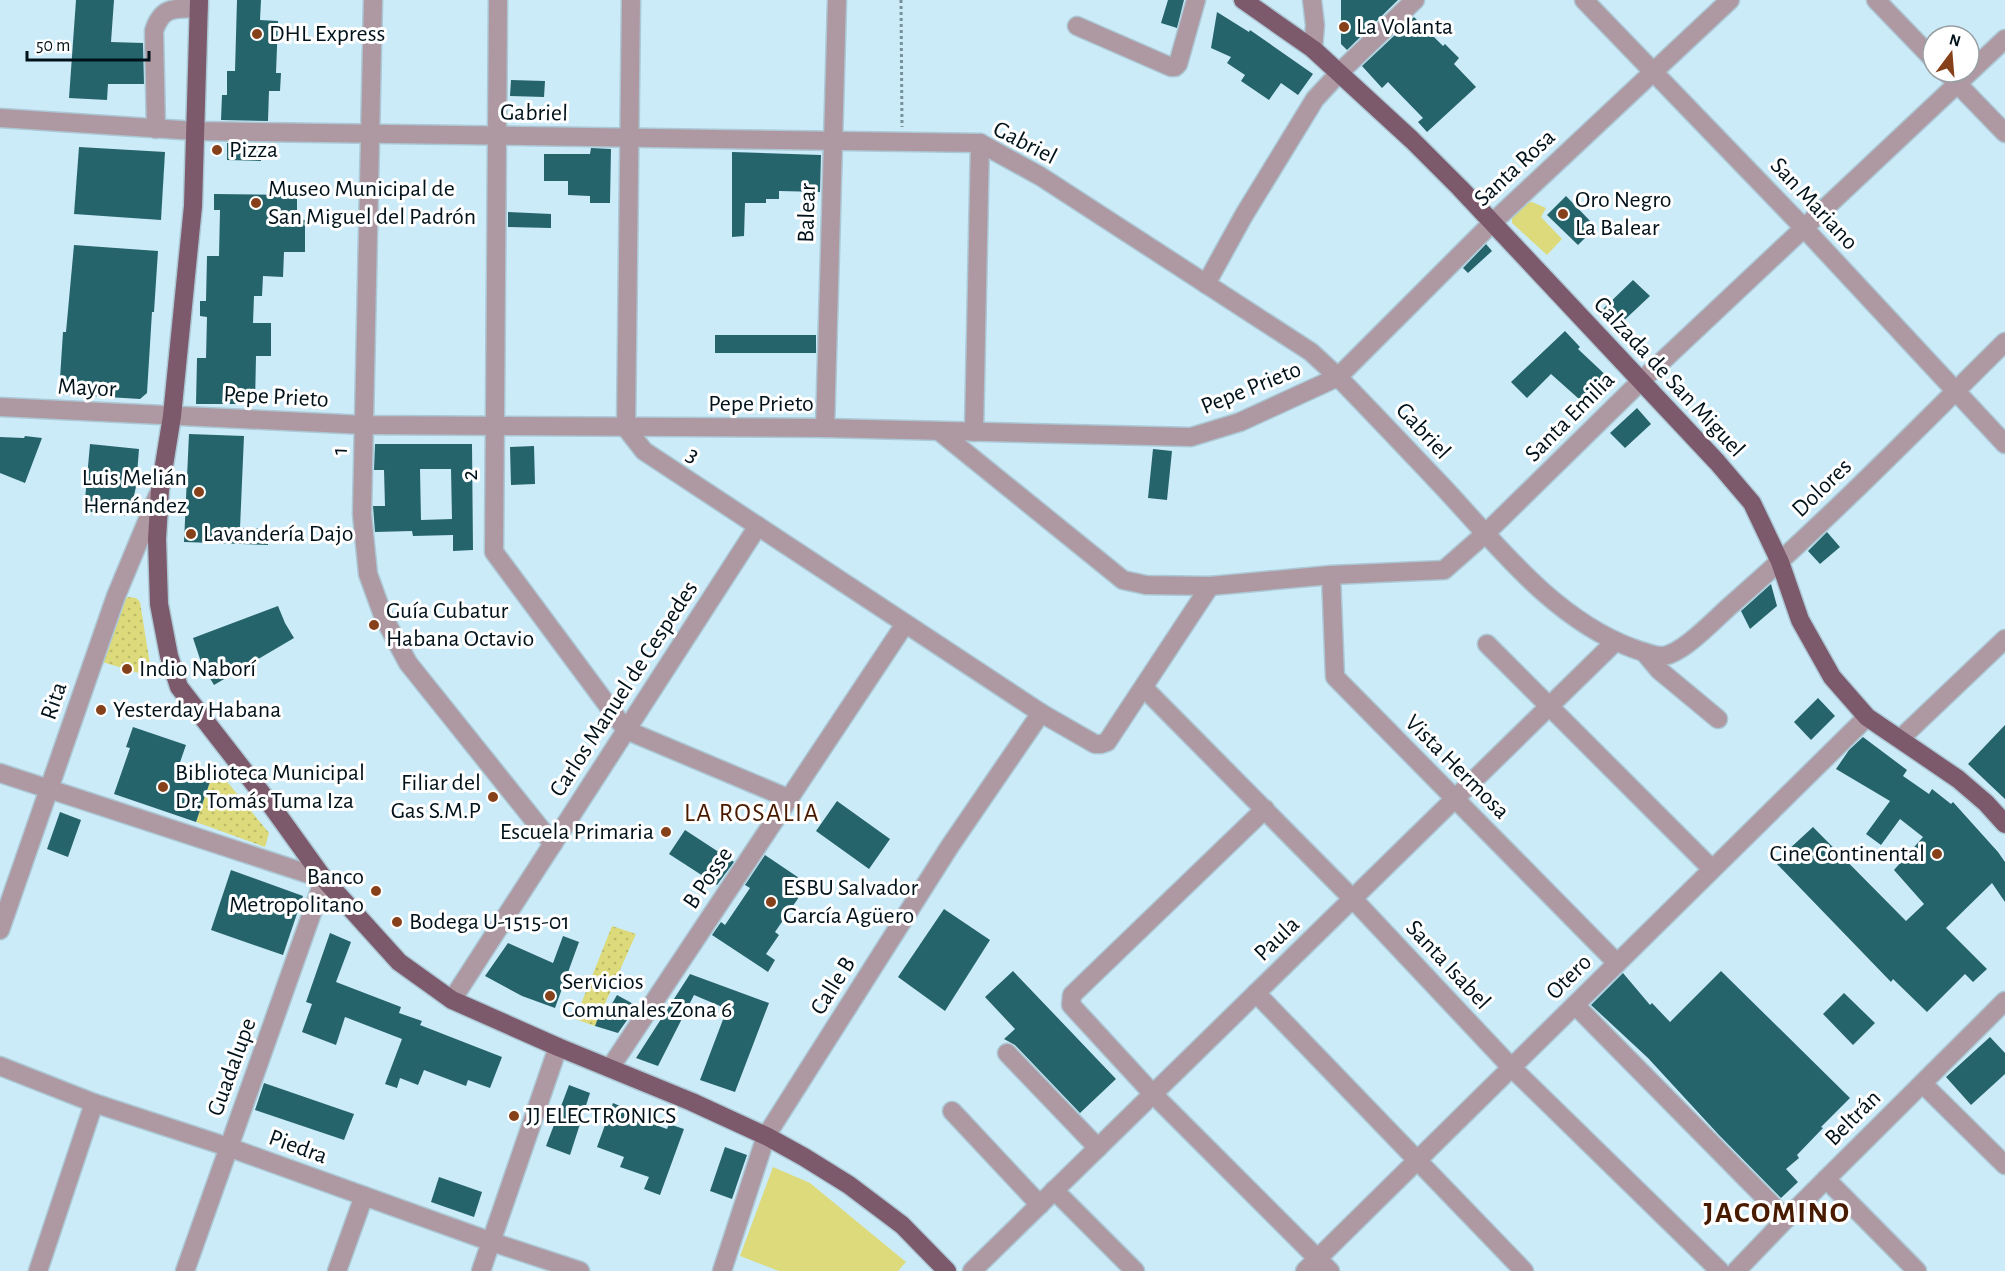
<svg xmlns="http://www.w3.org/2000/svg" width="2005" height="1271" viewBox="0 0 2005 1271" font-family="'Alegreya Sans',sans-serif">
  <defs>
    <pattern id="park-dots" width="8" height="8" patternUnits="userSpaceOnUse" patternTransform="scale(1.5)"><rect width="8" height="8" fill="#dcda7a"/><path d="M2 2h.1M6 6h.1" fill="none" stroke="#bbba69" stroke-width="1.8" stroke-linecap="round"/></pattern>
  </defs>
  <rect width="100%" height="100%" fill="#ccebf9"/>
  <g fill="#dcda7a">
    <path d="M1532,202L1546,208L1541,217L1562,239L1547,255L1512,223V214L1521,203Z"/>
    <path d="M773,1167L810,1183L906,1262L898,1271H779L740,1256Z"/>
  </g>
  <g fill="url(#park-dots)">
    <path d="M129,597L136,598L140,602L152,677L99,661L120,600Z"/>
    <path d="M220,773L269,833L265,847L196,822L211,779Z"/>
    <path d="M612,926L636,934L595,1026L575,1019Z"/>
  </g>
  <g fill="#26646c" fill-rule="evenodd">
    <path d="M76,0H114L111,42L143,43L144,84H108L107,100L69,98Z"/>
    <path d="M237,0H261L260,20L278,21L276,73H281L280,91H269L268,121L221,120L222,95H227V71H235Z"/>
    <path d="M1168,0H1184L1177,28L1161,23Z"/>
    <path d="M1341,0H1398L1347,50L1341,44Z"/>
    <path d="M1217,12L1249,32L1250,30L1313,74L1298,95L1281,83L1269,100L1241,81L1245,75L1227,63L1231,57L1211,48Z"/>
    <path d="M1414,17L1443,46L1445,44L1459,58L1454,64L1476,87L1427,132L1418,122L1423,118L1388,82L1382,88L1362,66Z"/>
    <path d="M511,80L545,81L544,97L510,96Z"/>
    <path d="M227,143H262L261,161L227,160Z"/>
    <path d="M79,147L165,152L161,220L74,214Z"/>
    <path d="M591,148L611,149L610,203H590V196L568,195V181H544V154H590Z"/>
    <path d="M732,152L821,155L820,192L779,191V199H766V203H745L744,236L732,237Z"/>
    <path d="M214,194L297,195V220H305V252H284L283,277L263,276L262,296H254L253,323H271V356H256L255,404H196L197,358H206L207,317L200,316V301H206L207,256H219L220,210H214Z"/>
    <path d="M1566,196L1596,227L1578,245L1547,215Z"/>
    <path d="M508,212L551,214V228L508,227Z"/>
    <path d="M1486,244L1492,251L1468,273L1463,268Z"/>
    <path d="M74,245L158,251L154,312H152L147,393L140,399L59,394L63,332H66Z"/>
    <path d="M1633,280L1650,296L1617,327L1601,311Z"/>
    <path d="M1565,331L1580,347L1578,349L1612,381L1588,407L1551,374L1527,398L1511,382Z"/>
    <rect x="715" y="335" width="101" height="18"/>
    <path d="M1637,408L1651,424L1625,448L1610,433Z"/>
    <path d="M189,434L244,436L240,528L269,529L268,545L184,542Z"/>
    <path d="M25,436L42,438L25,483L0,473V437L24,438Z"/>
    <path d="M90,444L139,449L136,487L129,516L84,511Z"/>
    <path d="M375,444H472L473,550L453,551V535L413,536L412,531L375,532L373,506H385L384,470H374ZM420,469H451L452,519L421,520Z"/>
    <path d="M534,446L535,484L511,485L510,447Z"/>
    <path d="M1153,449L1172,451L1167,500L1148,498Z"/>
    <path d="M1827,532L1840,547L1820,564L1808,551Z"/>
    <path d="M1771,584L1777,606L1750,629L1741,611Z"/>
    <path d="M278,606L285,623L294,638L214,685L202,665L193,638Z"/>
    <path d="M1818,698L1835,716L1811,740L1794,722Z"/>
    <path d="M2005,725V799L1968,764Z"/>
    <path d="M133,727L186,745L178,768L211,779L196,822L114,794L130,748L126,747Z"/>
    <path d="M1863,737L1907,770L1903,776L1929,794L1932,789L1951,804L1953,802L1998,852L2005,862V902L1992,883L1946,928L1987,969L1973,982L1965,974L1927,1012L1893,979L1891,982L1775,862L1813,827L1906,921L1924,904L1894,870L1923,837L1900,819L1881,845L1866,834L1890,801L1836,769L1849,750Z"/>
    <path d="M837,801L890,839L869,869L816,831Z"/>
    <path d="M60,812L81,820L68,857L47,849Z"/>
    <path d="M685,830L734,862L717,885L669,854Z"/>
    <path d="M765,855L808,884L775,932L779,935L766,954L775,960L768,972L712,935L721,922L725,925L750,888L745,885Z"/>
    <path d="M231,870L303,896L283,955L211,930Z"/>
    <path d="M944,909L990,940L945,1011L898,977Z"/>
    <path d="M330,933L351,942L336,982L401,1007L399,1013L422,1021L420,1025L502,1057L490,1088L468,1080L466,1086L424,1070L418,1085L400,1078L397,1088L385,1084L402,1039L345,1017L336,1045L302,1032L312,1004L306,1002Z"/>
    <path d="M563,936L579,942L555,1008L522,996L485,976L508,943L553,963Z"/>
    <path d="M1013,971L1116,1079L1080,1113L1015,1045L1004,1039L1015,1029L985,997Z"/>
    <path d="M1721,971L1850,1098L1821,1127L1823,1128L1797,1155L1799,1158L1786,1169L1798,1182L1781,1198L1718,1134L1648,1058L1591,1005L1623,973L1650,1005L1652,1003L1670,1022Z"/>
    <path d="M690,974L769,1003L735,1092L700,1080L727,1009L694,995L658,1066L636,1058Z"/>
    <path d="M1844,993L1875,1023L1853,1045L1823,1014Z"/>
    <path d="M617,995L637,1006L618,1033L595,1026L603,1005L610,1007Z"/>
    <path d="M1990,1037L2005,1053V1074L1971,1105L1946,1077Z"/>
    <path d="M264,1083L354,1114L344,1140L255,1110Z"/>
    <path d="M569,1085L590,1093L570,1155L546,1146Z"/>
    <path d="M613,1103L627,1109L625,1114L667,1129L669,1124L684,1129L660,1195L644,1189L649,1177L620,1167L624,1157L597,1147Z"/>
    <path d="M725,1147L747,1155L732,1199L710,1191Z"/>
    <path d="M439,1177L482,1192L474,1217L431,1202Z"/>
  </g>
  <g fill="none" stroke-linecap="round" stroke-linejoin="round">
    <defs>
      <g id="minor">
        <path d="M373,0L362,514L368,574L384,618L408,663L553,844"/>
        <path d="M498,0L494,552L626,730L790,799"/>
        <path d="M631,0L626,428L644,451L1041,713L1095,744H1101L1107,742L1210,586"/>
        <path d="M1312,0L1315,25L1313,49"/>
        <path d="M1584,0L1804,228L2005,444"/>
        <path d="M1876,0L1933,59"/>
        <path d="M1077,26L1171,67H1175L1178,64L1196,0"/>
        <path d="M1946,72L2005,133"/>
        <path d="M0,118L196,131L980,143L1040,176L1311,352L1338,377C1374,414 1409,451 1444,488C1499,547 1554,619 1632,648C1641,651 1653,656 1662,656C1682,655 1716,618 1731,605C1826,522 1915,431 2005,342"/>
        <path d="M156,129L154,31C162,5 176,9 199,8"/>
        <path d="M1206,284L1244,215L1315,99L1340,72L1415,0"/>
        <path d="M0,407L365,425L825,428L1191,437L1240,422L1338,377L1492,223L1730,0"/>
        <path d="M825,428L837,0"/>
        <path d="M939,431L1123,580L1146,585L1210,586L1331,575L1444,570L1486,533L1640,382L2005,39"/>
        <path d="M974,432L980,143"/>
        <path d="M1331,575L1335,677L1617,963"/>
        <path d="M1487,644L1712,869"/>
        <path d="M1644,652L1659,670L1718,719"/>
        <path d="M1144,688L1353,899L1511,1067L1720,1271"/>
        <path d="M1900,739L2005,639"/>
        <path d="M0,773L324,879L185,1271"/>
        <path d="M1265,809L1072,995L1071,1005L1153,1094L1330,1271"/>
        <path d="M0,930L116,596L158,495"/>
        <path d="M1256,993L1524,1271"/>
        <path d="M452,1000L758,526"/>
        <path d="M1575,1005L1786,1219"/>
        <path d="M1007,1053L1098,1148"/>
        <path d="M0,1066L94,1103L228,1147L492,1242L580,1271"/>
        <path d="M610,1068L905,624"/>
        <path d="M1923,1084L2005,1165"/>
        <path d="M952,1111L1040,1205"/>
        <path d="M1826,1179L1917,1271"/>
        <path d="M1054,1190L1135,1271"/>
        <path d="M38,1271L94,1103"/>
        <path d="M337,1271L364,1196"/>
        <path d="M481,1271L558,1047"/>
        <path d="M722,1271L766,1136L950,846L1041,713"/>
        <path d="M972,1271L1615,642"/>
        <path d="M1305,1271L1867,717"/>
        <path d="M1736,1271L1786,1219L2005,1001"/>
      </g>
      <g id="major">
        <path d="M199,0L193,206L172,416L160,490L157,539L159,604L169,656L179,687L273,808L324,879L399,962L452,1000L558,1047L692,1102L766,1136L804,1157L849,1185L902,1225L947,1271"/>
        <path d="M1243,0L1313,49L1412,140L1460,188L1717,462L1752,503L1780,562L1800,620L1832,677L1867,717L1958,779L1986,803L2005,824"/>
      </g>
    </defs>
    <use href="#minor" stroke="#acc8d5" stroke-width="21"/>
    <use href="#major" stroke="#acc8d5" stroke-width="21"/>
    <path stroke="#77909c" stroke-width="3" stroke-dasharray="3 3" stroke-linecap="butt" d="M901,0L902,127"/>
    <use href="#minor" stroke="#ae99a3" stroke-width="18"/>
    <use href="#major" stroke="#7d596c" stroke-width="18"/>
  </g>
  <g fill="#87411a" stroke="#fff" stroke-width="2">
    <circle cx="1344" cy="27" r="6"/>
    <circle cx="257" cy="34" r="6"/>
    <circle cx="217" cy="150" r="6"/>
    <circle cx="256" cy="203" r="6"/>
    <circle cx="1563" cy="214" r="6"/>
    <circle cx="199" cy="492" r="6"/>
    <circle cx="191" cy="534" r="6"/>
    <circle cx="374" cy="625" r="6"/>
    <circle cx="127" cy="669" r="6"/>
    <circle cx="101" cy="710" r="6"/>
    <circle cx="163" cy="787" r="6"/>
    <circle cx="493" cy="797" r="6"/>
    <circle cx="666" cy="832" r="6"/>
    <circle cx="1937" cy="854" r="6"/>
    <circle cx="376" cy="891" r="6"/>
    <circle cx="771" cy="902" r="6"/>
    <circle cx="397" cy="922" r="6"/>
    <circle cx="550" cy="996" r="6"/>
    <circle cx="514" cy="1116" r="6"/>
  </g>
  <g text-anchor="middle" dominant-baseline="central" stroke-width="6" stroke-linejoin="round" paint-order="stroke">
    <g font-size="24" fill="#01121a" stroke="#fff" text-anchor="start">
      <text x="1356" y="27">La Volanta</text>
      <text x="269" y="34">DHL Express</text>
      <text x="229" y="150">Pizza</text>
      <text x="268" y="189">Museo Municipal de<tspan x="268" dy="28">San Miguel del Padrón</tspan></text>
      <text x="1575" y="200">Oro Negro<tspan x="1575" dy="28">La Balear</tspan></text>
      <text x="187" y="478" text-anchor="end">Luis Melián<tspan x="187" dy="28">Hernández</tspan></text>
      <text x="203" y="534">Lavandería Dajo</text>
      <text x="386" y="611">Guía Cubatur<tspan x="386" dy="28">Habana Octavio</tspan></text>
      <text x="139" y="669">Indio Naborí</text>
      <text x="113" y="710">Yesterday Habana</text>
      <text x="175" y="773">Biblioteca Municipal<tspan x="175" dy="28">Dr. Tomás Tuma Iza</tspan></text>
      <text x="481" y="783" text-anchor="end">Filiar del<tspan x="481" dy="28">Gas S.M.P</tspan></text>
      <text x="654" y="832" text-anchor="end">Escuela Primaria</text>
      <text x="1925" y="854" text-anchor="end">Cine Continental</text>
      <text x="364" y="877" text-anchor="end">Banco<tspan x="364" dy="28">Metropolitano</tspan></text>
      <text x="783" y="888">ESBU Salvador<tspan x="783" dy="28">García Agüero</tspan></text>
      <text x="409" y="922">Bodega U-1515-01</text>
      <text x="562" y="982">Servicios<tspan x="562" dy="28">Comunales Zona 6</tspan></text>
      <text x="526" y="1116">JJ ELECTRONICS</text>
    </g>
    <g font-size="24" fill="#01121a" stroke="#fff">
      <text transform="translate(534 113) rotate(1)">Gabriel</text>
      <text transform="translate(1025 143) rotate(27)">Gabriel</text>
      <text transform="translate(1515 168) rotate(-43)">Santa Rosa</text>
      <text transform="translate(1814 204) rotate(47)">San Mariano</text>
      <text transform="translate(807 213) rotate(-88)">Balear</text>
      <text transform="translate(1669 377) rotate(47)">Calzada de San Miguel</text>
      <text transform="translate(87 388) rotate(3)">Mayor</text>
      <text transform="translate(1251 388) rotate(-22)">Pepe Prieto</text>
      <text transform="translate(276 397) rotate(3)">Pepe Prieto</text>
      <text x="761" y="404">Pepe Prieto</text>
      <text transform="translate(1570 417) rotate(-45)">Santa Emilia</text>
      <text transform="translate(1423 431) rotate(47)">Gabriel</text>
      <text transform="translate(340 451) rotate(-88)">1</text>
      <text transform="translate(693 455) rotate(33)">3</text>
      <text transform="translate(470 475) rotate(-90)">2</text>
      <text transform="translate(1822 488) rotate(-44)">Dolores</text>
      <text transform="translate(624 689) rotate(-57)">Carlos Manuel de Cespedes</text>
      <text transform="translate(54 701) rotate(-71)">Rita</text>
      <text transform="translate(1457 767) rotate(45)">Vista Hermosa</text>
      <text transform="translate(708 878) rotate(-56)">B Posse</text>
      <text transform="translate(1277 939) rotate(-44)">Paula</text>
      <text transform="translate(1448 965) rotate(47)">Santa Isabel</text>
      <text transform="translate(1569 977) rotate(-45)">Otero</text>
      <text transform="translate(833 986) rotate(-58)">Calle B</text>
      <text transform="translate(232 1067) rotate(-70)">Guadalupe</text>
      <text transform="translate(1853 1118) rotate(-45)">Beltrán</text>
      <text transform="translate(298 1147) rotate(20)">Piedra</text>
    </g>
    <g font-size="26" letter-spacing="1.5" fill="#481a00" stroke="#fff">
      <text x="752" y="813">LA ROSALIA</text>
    </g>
    <g font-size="30" font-weight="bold" letter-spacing="1.5" fill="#481a00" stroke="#fff">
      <text x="1777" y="1213">JACOMINO</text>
    </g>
  </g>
  <g transform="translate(1951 54) rotate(16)"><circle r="28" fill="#ffffff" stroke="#99a0a3" stroke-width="1.5"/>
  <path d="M0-4.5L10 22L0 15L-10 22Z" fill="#87411a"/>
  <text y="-9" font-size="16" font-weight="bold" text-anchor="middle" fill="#01121a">N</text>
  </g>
  <path d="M27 51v9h122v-9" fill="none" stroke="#01121a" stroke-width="3"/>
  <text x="36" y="51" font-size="18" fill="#01121a" stroke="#ffffff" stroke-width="4.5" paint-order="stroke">50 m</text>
</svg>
